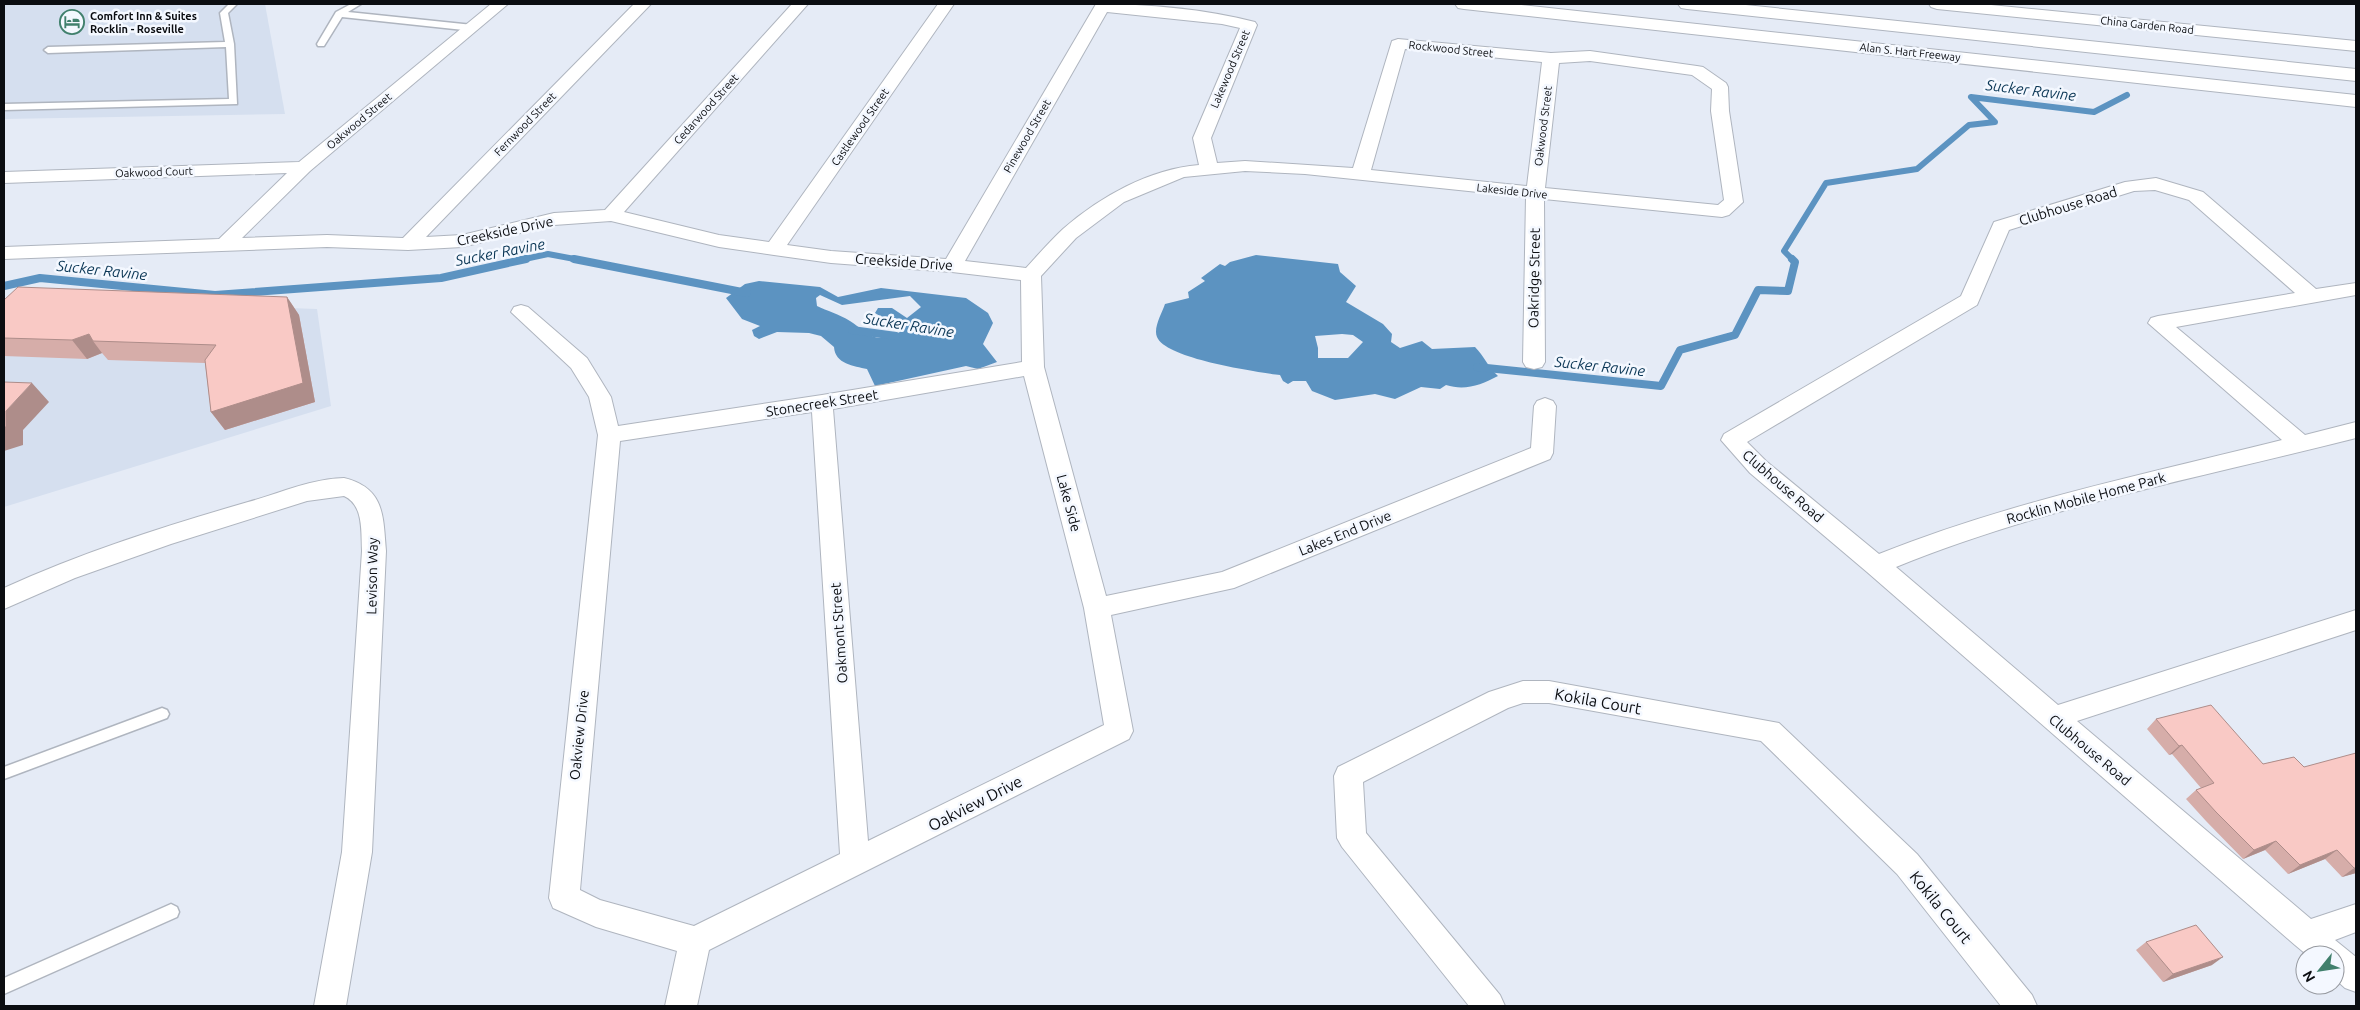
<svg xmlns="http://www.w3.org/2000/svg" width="2360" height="1010" viewBox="0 0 2360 1010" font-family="Ubuntu,sans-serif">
  <rect width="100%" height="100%" fill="#e5ebf6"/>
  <g fill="#d5dfef">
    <path d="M4,4H265L285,114L4,119Z"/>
    <path d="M50,299L317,309L331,406L4,507V303Z"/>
  </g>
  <g fill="#5c93c1" fill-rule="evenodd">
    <path d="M1256,255L1338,264L1340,272L1356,286L1346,302L1383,324L1392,334L1391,342L1400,348L1422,341L1432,349L1475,347C1484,356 1488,367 1498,376C1481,385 1465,391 1446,385L1440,389L1421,387L1395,399L1375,394L1335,400L1312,391L1306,381H1293L1288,384L1283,381L1280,375C1257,372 1166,359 1157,337C1153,328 1162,313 1165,304L1189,298L1188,292L1205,281L1201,278L1220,264L1225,266L1230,262ZM1342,334L1353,335L1363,342L1348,358H1318V348L1315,336Z"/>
    <path d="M759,281L820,287L838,297L881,288L966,298L988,313L993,323L983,344L997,362L978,369L966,366L875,386L867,369C854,366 835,364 834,347L821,336L809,333L777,332L759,339L754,336L752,330L760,326L742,319L726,298L745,284ZM820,295L842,305L910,296L921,307L907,318L892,308H878L875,313L898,327L901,331L897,334L885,332L888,337C871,342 862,328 850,321C839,314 827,311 817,306L816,298Z"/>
  </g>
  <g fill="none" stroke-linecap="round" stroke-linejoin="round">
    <g stroke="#5c93c1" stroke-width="6">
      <path d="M520,260L548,254L580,260"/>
      <path d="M1793,260L1784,251L1826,183L1917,169L1969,125L1995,122L1971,97L2094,112L2127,95"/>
    </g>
    <g stroke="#5c93c1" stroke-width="8">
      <path d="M574,259L747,293"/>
      <path d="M4,286L40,278L215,295L441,278L526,259"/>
      <path d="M852,330L896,336"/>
      <path d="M1477,367L1661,386L1680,350L1735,335L1758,290L1788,291L1795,262L1792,259"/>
    </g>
    <defs>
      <g id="lane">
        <path d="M229,4H237L228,13L234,44L237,104L4,110V104L229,99L226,47L48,53L44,50L48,47L225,42L220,13Z"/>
        <path d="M351,4H361L348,12L473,25L477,28L473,31L342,17L324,46H318L317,44L336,12Z"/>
        <path d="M162,708L167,710L169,714L167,718L4,779V767Z"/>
        <path d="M171,904L177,907L179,912L177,917L4,994V978Z"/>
      </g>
      <g id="street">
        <path d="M491,4H508L310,171L242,238L327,235L403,238L634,4H651L426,237L462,235L554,213L605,210L792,4H808L624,212L719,235L769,242L938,4H954L787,245L831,251L946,259L1096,4C1147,4 1205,9 1255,22L1257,25L1211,138L1217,163L1245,161L1353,168L1392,41L1398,39L1551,53L1590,51L1697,66L1703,67L1726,83L1728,87L1729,111L1743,202L1729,215L1722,217L1544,199L1545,362L1542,367L1534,369L1526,367L1523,362L1526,197L1305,174L1245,171L1184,177L1124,202L1076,238L1041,276L1044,367L1106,596L1222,572L1531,448L1534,406L1537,401L1545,398L1553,401L1556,406L1553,453L1550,459L1234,588L1111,615L1133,731L1129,739L709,950L697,1006H665L677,951L596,927L553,908L549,898L598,435L589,397L571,368L511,312L514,307L521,305L528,307L587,358L611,397L618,426L822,395L1022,362L1021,280L952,272L831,263L774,255L719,247L611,221L554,225L462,247L408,250L327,247L4,259V247L219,239L287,173L4,183V172L299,162ZM1107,12L1222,24L1240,28L1193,138L1199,165C1149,169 1100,197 1063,229C1050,241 1038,255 1026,268L965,261ZM1405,49L1542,62L1527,186L1371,170ZM1590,61L1692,75L1712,89L1711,111L1724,200L1718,205L1545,188L1559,63ZM1024,376L1084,608L1104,725L868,841L833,409ZM812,412L840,854L694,926L600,900L580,890L620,441Z"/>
        <path d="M1929,4H1981L2356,41V51L1937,9L1931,7Z"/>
        <path d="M2156,178L2203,192L2316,289L2356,283V295L2176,327L2305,435L2356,422V438C2202,477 2043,507 1896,567L2058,705L2356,610V630L2077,721L2311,919L2356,904V932L2335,940L2356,957V992L2345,988L2335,979V955H2307L2295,945L1867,572L1750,473L1721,440L1724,434L1961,296L1994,222L2125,182ZM2155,190L2189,200L2295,293L2158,316L2151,318L2148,323L2282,440C2146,474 2009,502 1879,554L1766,461L1747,442L1977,305L2009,230L2134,191Z"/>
        <path d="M344,478C385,488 383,516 386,551L372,852L346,1006H314L342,852L362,551C361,532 364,505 344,496L307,501L171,544L75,578L4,609V588C83,552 165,526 248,502C280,493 311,479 344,478Z"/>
        <path d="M1523,681H1549L1779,723L1917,854L2032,995L2037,1006H2001L1897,874L1761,741L1549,703H1523L1508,708L1363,782L1366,833L1500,995L1505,1006H1469L1342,847L1337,838L1334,776L1338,767L1489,692Z"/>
      </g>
      <g id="highway">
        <path d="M1455,4H1512L2356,95V107L1464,9L1458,8Z"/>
        <path d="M1678,4H1736L2356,69V81L1687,9L1681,8Z"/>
      </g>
    </defs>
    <use href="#lane" stroke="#afb5bf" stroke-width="3"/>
    <use href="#street" stroke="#afb5bf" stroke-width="2"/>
    <use href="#highway" stroke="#afb5bf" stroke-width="2"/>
    <use href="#lane" fill="#fff" fill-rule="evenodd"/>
    <use href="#street" fill="#fff" fill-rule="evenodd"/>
    <use href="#highway" fill="#fff" fill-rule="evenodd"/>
  </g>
  <g fill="#d6ada9">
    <path d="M287,297L299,315L315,402L225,430L211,412L205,363L108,360L102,353L87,359L4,356V300Z"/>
    <path d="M2156,719L2263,764L2294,757L2356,873L2342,877L2325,859L2288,874L2265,850L2243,859L2206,821L2186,799L2196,790L2201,788L2172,754L2169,755L2147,729Z"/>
    <path d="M2146,942L2212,965L2163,982L2136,950Z"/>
  </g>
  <g fill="#ae8d8a">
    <path d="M287,297L299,315L315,402L225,430L211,412Z"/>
    <path d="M89,334L93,341L102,353L87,359L72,340Z"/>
    <path d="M32,383L49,402L23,430V445L4,451V427L6,411Z"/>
    <path d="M2182,745L2172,754L2169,755L2179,746Z"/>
    <path d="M2276,841L2265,850L2243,859L2254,850Z"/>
    <path d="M2337,850L2325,859L2288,874L2300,865Z"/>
    <path d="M2354,868H2356V873L2342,877Z"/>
    <path d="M2223,957L2212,965L2163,982L2173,974Z"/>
  </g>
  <g fill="#f9c9c5" stroke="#ae8d8a">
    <path d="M18,287L287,297L303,383L211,412L205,360L216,345L93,341L89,334L72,340L4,338V300Z"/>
    <path d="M4,382L32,383L6,411V427H4Z"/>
    <path d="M2211,705L2263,764L2294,757L2304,767L2356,753V868H2354L2337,850L2300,865L2276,841L2254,850L2216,812L2196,790L2214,783L2182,745L2179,746L2156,719Z"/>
    <path d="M2196,925L2223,957L2173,974L2146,942Z"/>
  </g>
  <defs>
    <symbol id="hotel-ring" viewBox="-11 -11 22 22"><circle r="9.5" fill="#f4f8ff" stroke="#41806d" stroke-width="1.5"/><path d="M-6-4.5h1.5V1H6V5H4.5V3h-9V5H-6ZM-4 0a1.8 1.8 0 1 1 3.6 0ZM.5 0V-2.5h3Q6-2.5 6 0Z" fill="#41806d"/></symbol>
  </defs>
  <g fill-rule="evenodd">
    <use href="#hotel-ring" x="58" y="8" width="28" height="28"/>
  </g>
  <g text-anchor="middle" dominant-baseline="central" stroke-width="5" stroke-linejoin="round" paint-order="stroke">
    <g font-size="11" font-weight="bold" fill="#0b0d11" stroke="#f4f8ff" text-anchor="start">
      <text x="90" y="16">Comfort Inn &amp; Suites<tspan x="90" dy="13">Rocklin - Roseville</tspan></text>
    </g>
    <g font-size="11" fill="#0b0d11" stroke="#f4f8ff">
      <text transform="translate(2147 25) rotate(6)">China Garden Road</text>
      <text transform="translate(1451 49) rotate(6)">Rockwood Street</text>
      <text transform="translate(1910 52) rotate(6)">Alan S. Hart Freeway</text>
      <text transform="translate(1230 69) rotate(-67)">Lakewood Street</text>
      <text transform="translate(706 109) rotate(-48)">Cedarwood Street</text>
      <text transform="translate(359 121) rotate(-40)">Oakwood Street</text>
      <text transform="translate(525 124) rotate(-46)">Fernwood Street</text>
      <text transform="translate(1543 126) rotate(-83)">Oakwood Street</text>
      <text transform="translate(860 127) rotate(-55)">Castlewood Street</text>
      <text transform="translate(1027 136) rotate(-60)">Pinewood Street</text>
      <text transform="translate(154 172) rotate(-2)">Oakwood Court</text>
      <text transform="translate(1512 191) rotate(6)">Lakeside Drive</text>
    </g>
    <g font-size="14" fill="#0b0d11" stroke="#f4f8ff">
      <text transform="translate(2068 206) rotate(-17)">Clubhouse Road</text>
      <text transform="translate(505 231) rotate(-12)">Creekside Drive</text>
      <text transform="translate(904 262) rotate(4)">Creekside Drive</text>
      <text transform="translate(1534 278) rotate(-89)">Oakridge Street</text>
      <text transform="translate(822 403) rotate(-9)">Stonecreek Street</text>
      <text transform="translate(1783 486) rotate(41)">Clubhouse Road</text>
      <text transform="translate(2086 498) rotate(-15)">Rocklin Mobile Home Park</text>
      <text transform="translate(1069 503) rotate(75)">Lake Side</text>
      <text transform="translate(1345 533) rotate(-22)">Lakes End Drive</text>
      <text transform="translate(372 576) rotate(-89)">Levison Way</text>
      <text transform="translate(839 633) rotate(-94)">Oakmont Street</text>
      <text transform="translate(579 735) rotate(-84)">Oakview Drive</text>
      <text transform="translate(2090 750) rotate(40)">Clubhouse Road</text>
    </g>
    <g font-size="15" font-style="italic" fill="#0a3655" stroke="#f4f8ff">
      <text transform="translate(2031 90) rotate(7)">Sucker Ravine</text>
      <text transform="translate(500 252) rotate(-11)">Sucker Ravine</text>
      <text transform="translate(102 270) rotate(6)">Sucker Ravine</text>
      <text transform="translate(909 325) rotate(9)">Sucker Ravine</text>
      <text transform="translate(1600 366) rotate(6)">Sucker Ravine</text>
    </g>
    <g font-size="16" fill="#0b0d11" stroke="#f4f8ff">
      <text transform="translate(1598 701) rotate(10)">Kokila Court</text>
      <text transform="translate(975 803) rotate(-27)">Oakview Drive</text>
      <text transform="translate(1941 907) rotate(51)">Kokila Court</text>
    </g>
  </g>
  <rect width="2360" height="1010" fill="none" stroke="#0b0d11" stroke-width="10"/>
  <g transform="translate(2320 970) rotate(240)"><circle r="24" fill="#f4f8ff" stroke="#979aa0"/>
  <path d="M0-4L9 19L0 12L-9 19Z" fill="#41806d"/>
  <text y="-8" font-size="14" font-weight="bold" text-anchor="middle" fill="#0b0d11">N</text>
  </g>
</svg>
